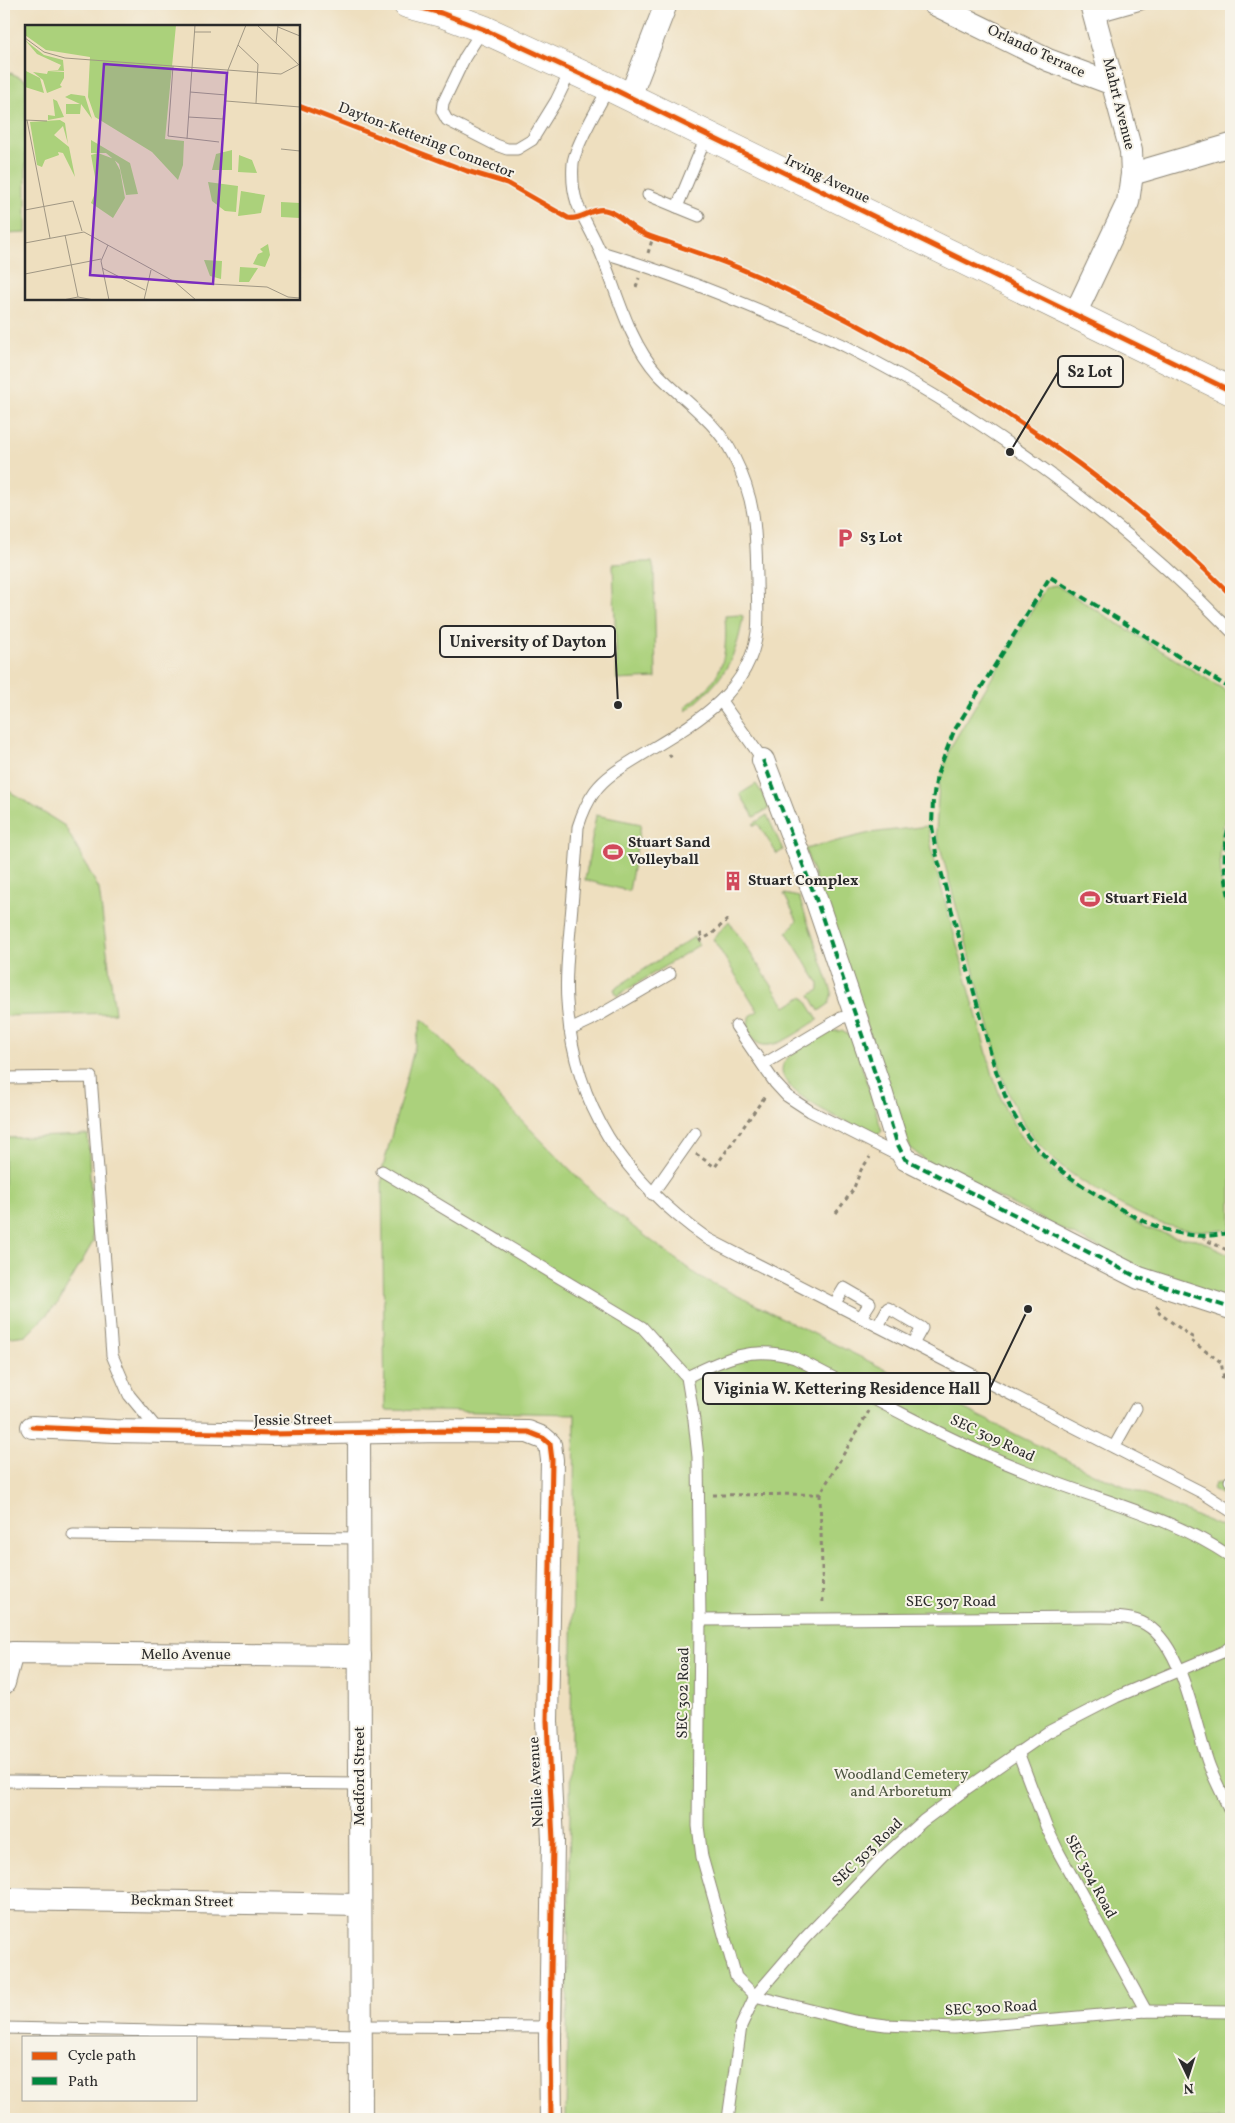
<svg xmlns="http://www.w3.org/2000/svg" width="1235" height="2123" viewBox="0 0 1235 2123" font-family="Vollkorn,serif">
  <rect width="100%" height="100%" fill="#f7f3e8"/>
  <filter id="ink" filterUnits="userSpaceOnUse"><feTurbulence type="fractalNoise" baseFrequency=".02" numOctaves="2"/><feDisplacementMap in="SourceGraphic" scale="10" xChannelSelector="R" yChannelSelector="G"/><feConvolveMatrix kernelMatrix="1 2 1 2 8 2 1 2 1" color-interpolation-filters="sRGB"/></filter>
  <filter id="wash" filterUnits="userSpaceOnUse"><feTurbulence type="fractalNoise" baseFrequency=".0096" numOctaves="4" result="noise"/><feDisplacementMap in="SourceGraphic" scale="20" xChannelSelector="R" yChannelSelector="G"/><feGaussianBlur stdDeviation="1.12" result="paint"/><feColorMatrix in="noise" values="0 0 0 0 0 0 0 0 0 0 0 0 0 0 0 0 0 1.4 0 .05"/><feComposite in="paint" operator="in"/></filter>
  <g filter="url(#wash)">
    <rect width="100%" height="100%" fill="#eedfbf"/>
    <g fill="#abd17b" stroke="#6b7e53">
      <path d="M4,70L26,80V233L4,234Z"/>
      <path d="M644,562H652L654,569L656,678L617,680L613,564Z"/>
      <path d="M1056,585L1231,694V804L1223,827L1220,853L1221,881L1231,918V1229C1177,1237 1144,1219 1099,1192C1076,1178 1054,1163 1037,1142C1020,1122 1010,1099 1002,1075L936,832L939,783L950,748L1046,587Z"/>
      <path d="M740,615L743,616C737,660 720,684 686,711V706C722,681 728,659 725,616Z"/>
      <path d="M756,784L771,807L754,817L740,794Z"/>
      <path d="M4,788L65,826L99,889L115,1013L4,1016Z"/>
      <path d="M596,815L641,824L629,891L585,880Z"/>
      <path d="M767,815L783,850L777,854L758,824L754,826L753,824Z"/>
      <path d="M928,826L934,861L994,1079L1005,1109L1021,1137L1063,1180L1144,1227L1175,1237L1197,1239L1231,1255V1301L1162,1279L927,1162L910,1148L805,849L870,833Z"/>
      <path d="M784,894L799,897L832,992L829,1004L819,1011L810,995L819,990V984L787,933L797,920Z"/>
      <path d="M729,921L786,1007L803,996L818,1020C801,1029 759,1066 748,1029C747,1026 749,1021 749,1017L758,1011L713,939Z"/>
      <path d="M694,937L699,945L617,996L614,989Z"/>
      <path d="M422,1019L607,1207L698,1276L1093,1473L1220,1526L1231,1536V2119H566L575,1414L385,1410L382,1171Z"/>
      <path d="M833,1031H842L853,1038L882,1131L879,1134H873C854,1125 765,1090 785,1061C792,1051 816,1040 826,1033Z"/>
      <path d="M88,1135L93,1242L58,1303L27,1335L4,1338V1138Z"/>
      <path d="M1216,1483H1221L1231,1490V1500L1212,1489Z"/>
    </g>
  </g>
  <g filter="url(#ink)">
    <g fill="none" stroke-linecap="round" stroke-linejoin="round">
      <defs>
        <g id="lane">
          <path d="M1095,17L1141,4"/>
          <path d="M483,29L465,57L443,103L442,111L447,120L496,145L507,149H517L532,140L556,101L571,70"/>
          <path d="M609,87C600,104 575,146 573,163C572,176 573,191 577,203C583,219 593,234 600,251C617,291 628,341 658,374C683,400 717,422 733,455C756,500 756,530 757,579C757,597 759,615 757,632C749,696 689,726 640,756C624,766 606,776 595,791C587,802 582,814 578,827C576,861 573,895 570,929C568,953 565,977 567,1001C573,1105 624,1180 708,1239L1203,1493L1231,1511"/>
          <path d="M648,195L677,207L707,135"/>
          <path d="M677,207L699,216"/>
          <path d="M601,252C659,269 714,291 771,315C796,325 823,335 847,347C984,416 1124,521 1231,631"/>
          <path d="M721,701L763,760"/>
          <path d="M736,1026L775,1083L787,1096L810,1111L901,1157"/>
          <path d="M570,1030L591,1020L670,974"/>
          <path d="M764,1064L841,1018L855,1014"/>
          <path d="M4,1078L91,1077L112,1355L129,1395L159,1431"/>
          <path d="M382,1171L642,1327L687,1377L694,1420L698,1457L700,1620L698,1826L702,1857L736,1977L755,1996"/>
          <path d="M652,1194L695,1133"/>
          <path d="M835,1303L844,1288L870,1303L861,1317"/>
          <path d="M878,1326L888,1308L922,1328L913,1344"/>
          <path d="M687,1377C725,1358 753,1345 795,1358C872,1397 948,1441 1028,1472C1096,1500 1170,1515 1231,1557"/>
          <path d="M1114,1447L1136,1408"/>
          <path d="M1230,1481H1231"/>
          <path d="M73,1535L360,1538"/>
          <path d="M700,1620L1092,1617C1107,1617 1126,1616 1141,1622C1183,1640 1194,1725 1209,1765C1215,1781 1224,1797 1231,1813"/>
          <path d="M1018,1752L1046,1826L1059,1853L1146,2011"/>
          <path d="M4,1781L360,1784"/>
          <path d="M755,1996L854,2021L886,2025L954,2028L1146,2011L1231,2012"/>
          <path d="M360,2026L550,2027"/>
          <path d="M4,2028L360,2035"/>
          <path d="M728,2119L741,2026L755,1996L805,1938L882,1858L923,1821L966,1789L1048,1732L1116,1697L1225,1651L1231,1646"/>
        </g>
        <g id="street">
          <path d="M934,4L1048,60L1113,84"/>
          <path d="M630,97L666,4"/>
          <path d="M1132,174L1231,145"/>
          <path d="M1075,314L1128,202L1132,174L1131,151L1091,4"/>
          <path d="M763,760L816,899L881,1091L897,1143L905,1159L1139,1278L1231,1308"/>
          <path d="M32,1427L115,1431L273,1434L442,1431L528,1432L543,1438L550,1444L552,1460L547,1721L553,1841L550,2040L551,2119"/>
          <path d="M359,1433L361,2119"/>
          <path d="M4,1683L12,1653L360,1656"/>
          <path d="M4,1899L360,1905"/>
        </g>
        <path id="secondary" d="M407,4L441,13L483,29L609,87L1231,391"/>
      </defs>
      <use href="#lane" stroke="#8c8575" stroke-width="13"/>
      <use href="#street" stroke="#8c8575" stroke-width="24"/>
      <use href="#secondary" stroke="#8c8575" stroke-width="29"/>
      <g stroke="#8c8575" stroke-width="3" stroke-dasharray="4 4" stroke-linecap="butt">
        <path d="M648,253L653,237"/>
        <path d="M636,287L639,278"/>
        <path d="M669,754L673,760"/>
        <path d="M700,933L704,939"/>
        <path d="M699,941L712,934L728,919"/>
        <path d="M696,1154L715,1167L766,1095"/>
        <path d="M836,1213L853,1190L861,1170L870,1157"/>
        <path d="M1202,1236L1208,1241L1231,1252"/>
        <path d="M1156,1306L1161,1310L1159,1313L1192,1337L1190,1340L1221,1362L1224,1378"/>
        <path d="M1221,1378L1231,1377"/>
        <path d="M820,1494L823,1605"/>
        <path d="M713,1495L820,1494L869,1411"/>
      </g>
      <use href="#lane" stroke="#fff" stroke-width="11"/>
      <use href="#street" stroke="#fff" stroke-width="22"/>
      <use href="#secondary" stroke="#fff" stroke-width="28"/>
      <g stroke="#00873e" stroke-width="4" stroke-dasharray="8 4" stroke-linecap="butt">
        <path d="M1231,689L1050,577L954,731L937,775L933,800L932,826L936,853L993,1062C1001,1085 1008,1108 1022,1128C1041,1158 1069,1178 1099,1196C1139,1221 1182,1245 1231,1232"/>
        <path d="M763,760L816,899L881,1091L897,1143L905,1159L1139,1278L1231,1308"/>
        <path d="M1231,818C1222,847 1223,875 1231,904"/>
      </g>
      <defs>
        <g id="cycleway">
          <path d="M407,4L441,13L483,29L609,87L1231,391"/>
          <path d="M299,106L467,171L507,183L568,218C581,221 592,207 605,210C618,212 627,225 638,231C647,236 657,239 667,242C694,252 722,260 748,272C786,288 824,308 861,327C996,399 1123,486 1231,595"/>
          <path d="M32,1427L115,1431L273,1434L442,1431L528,1432L543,1438L550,1444L552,1460L547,1721L553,1841L550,2040L551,2119"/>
        </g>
      </defs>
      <use href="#cycleway" stroke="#f7f3e8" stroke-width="8"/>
      <use href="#cycleway" stroke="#e8590c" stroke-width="5"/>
    </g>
  </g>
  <defs>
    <symbol id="parking-bare" viewBox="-9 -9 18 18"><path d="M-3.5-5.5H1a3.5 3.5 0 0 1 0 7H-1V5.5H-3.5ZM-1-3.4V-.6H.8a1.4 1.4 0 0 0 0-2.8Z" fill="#d1495b" stroke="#f7f3e8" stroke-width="2.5" paint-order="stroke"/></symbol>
    <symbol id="stadium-bare" viewBox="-9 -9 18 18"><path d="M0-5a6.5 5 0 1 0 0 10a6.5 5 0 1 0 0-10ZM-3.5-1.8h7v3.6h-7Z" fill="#d1495b" stroke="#f7f3e8" stroke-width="2.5" paint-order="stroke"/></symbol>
    <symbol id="building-bare" viewBox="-9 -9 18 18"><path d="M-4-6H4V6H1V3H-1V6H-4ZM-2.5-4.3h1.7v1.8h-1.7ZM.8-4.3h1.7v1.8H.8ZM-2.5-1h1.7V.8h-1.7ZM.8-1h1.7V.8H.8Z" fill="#d1495b" stroke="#f7f3e8" stroke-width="2.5" paint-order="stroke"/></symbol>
  </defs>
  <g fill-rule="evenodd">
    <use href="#parking-bare" x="831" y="524" width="28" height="28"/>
    <use href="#stadium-bare" x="599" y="838" width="28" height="28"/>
    <use href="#building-bare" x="719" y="867" width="28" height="28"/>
    <use href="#stadium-bare" x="1076" y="885" width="28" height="28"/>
  </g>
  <g text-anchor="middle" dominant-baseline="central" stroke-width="4" stroke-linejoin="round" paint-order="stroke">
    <g font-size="15" fill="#2b2b2b" stroke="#f7f3e8">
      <text transform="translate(1036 52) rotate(25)">Orlando Terrace</text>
      <text transform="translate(1118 104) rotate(76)">Mahrt Avenue</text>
      <text transform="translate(426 141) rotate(21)">Dayton-Kettering Connector</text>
      <text transform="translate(827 180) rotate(26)">Irving Avenue</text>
      <text transform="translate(293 1421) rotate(-1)">Jessie Street</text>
      <text transform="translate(992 1439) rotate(25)">SEC 309 Road</text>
      <text x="951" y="1602">SEC 307 Road</text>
      <text x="186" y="1655">Mello Avenue</text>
      <text transform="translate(684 1693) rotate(-89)">SEC 302 Road</text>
      <text transform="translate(360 1776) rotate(-90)">Medford Street</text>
      <text transform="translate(537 1782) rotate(-93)">Nellie Avenue</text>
      <text transform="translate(868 1853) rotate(-44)">SEC 303 Road</text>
      <text transform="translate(1090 1877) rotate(62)">SEC 304 Road</text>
      <text transform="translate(182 1902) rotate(1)">Beckman Street</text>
      <text transform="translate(991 2009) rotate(-3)">SEC 300 Road</text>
    </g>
    <g font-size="15" font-weight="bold" fill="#2b2b2b" stroke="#f7f3e8" text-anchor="start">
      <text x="860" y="538">S3 Lot</text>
      <text x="628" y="843">Stuart Sand<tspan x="628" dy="17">Volleyball</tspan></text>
      <text x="748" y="881">Stuart Complex</text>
      <text x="1105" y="899">Stuart Field</text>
    </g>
    <g font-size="15" fill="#4b543f" stroke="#f7f3e8">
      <text x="901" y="1775">Woodland Cemetery<tspan x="901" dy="17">and Arboretum</tspan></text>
    </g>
  </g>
  <g transform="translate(25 25)">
    <rect width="275" height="275" fill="#eedfbf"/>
    <path d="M0,0H151L140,114L159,116L158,140L153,155L127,127L70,92L63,72L65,32L21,25L0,10ZM0,15L19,30L38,35L39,46L23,45H33L36,40L12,29ZM1,46L15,53L19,68L0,62ZM23,46L39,47V53L35,60L37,62L22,68L18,55L8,47L22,49ZM46,69L60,71L67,94L56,79L55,89H41V79H55L40,72ZM28,74L32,76L39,92L23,95V84V90L30,91ZM35,95L40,98L43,119L38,101L29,110L44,122L50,152L38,128L33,127L34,130L20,135L17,142L12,140L5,97ZM66,115L105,138L113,169L101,170L94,139L81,128H66ZM207,125V145H187L191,129ZM73,128L89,134L95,145L100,173L88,193L66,178L72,163L66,130ZM214,130L227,135L232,148L213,147ZM183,157L213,161L211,187L200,186L187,176ZM216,166L240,170L236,188L213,191ZM256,177L275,178V193L256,192ZM243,219L245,230L240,242L228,239L233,229L238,227L235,224ZM179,235L197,236L196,254L185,251ZM215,242L233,243L224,257H214Z" fill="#abd17b"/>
    <path fill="none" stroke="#a09784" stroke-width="1" d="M232,0L275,41M253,2L275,11M169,7H186M0,13L19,27L40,33L256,49L273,40M251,18L253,0M213,20L233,39L231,78M148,41L143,111L194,117M203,45L221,0M165,67L201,70M201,76L275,82M163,92L198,94L203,45M0,95L22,96M2,95L25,213M162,114L170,0M256,124L275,126M0,185L48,176L57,206M40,210L53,272M0,218L59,207L150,257L242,262L263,272L275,273M83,220L76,236L84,275M77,243L120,265M0,249L76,234M150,257L171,275M38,275L53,272L69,275M119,275L126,245"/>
    <path fill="#7b2cbf" fill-opacity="0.15" stroke="#7b2cbf" stroke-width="2.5" d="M79,39L202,48L188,259L65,250Z"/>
    <rect width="275" height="275" fill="none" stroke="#2b2b2b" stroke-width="2.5"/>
  </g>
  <path fill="none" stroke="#2b2b2b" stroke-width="2" d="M1010 452L1058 372M618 705L615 641M1028 1309L990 1388"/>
  <g fill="#2b2b2b" stroke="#f7f3e8" stroke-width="2">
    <circle cx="1010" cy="452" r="5"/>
    <circle cx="618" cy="705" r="5"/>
    <circle cx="1028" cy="1309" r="5"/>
  </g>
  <g fill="#f7f3e8" stroke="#2b2b2b" stroke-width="2">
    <rect x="1058" y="356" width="65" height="31" rx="5"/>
    <rect x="440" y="626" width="175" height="31" rx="5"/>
    <rect x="703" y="1373" width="287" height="31" rx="5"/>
  </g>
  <g font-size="16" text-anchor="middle" font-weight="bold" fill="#2b2b2b">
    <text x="1090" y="377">S2 Lot</text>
    <text x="528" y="647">University of Dayton</text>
    <text x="847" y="1394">Viginia W. Kettering Residence Hall</text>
  </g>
  <rect width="1235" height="2123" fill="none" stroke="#f7f3e8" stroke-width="20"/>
  <rect x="22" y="2036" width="175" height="65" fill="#f7f3e8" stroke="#a5a39c"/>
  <rect x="32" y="2052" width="25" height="8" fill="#e8590c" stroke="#a5a39c"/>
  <text x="68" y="2060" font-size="15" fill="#2b2b2b">Cycle path</text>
  <rect x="32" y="2077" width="25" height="8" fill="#00873e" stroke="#a5a39c"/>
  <text x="68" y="2086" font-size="15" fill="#2b2b2b">Path</text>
  <g transform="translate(1188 2076) rotate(176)" stroke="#f7f3e8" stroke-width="4" paint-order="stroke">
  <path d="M0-4L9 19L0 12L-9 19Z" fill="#2b2b2b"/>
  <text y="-8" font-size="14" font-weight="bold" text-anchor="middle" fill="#2b2b2b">N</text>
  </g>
</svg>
